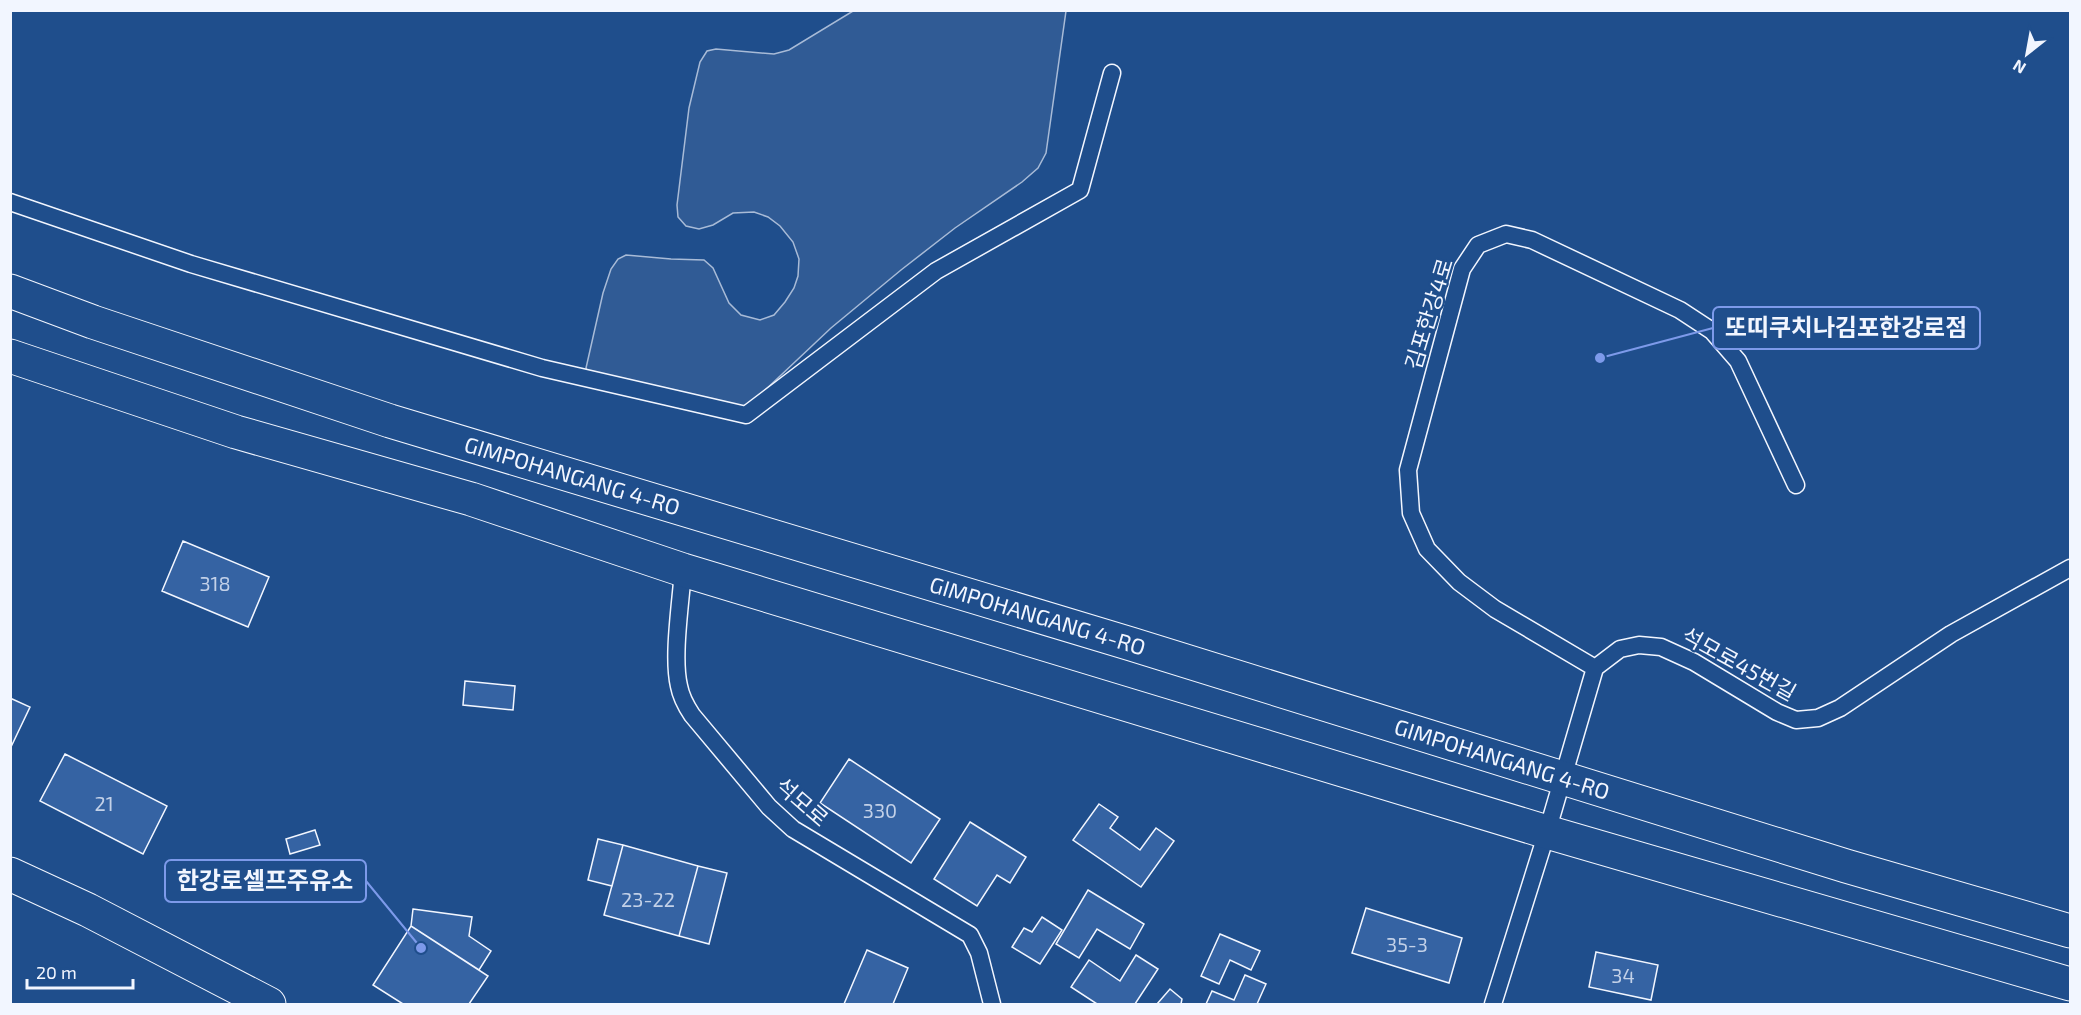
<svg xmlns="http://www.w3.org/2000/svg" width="2081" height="1015" viewBox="0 0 2081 1015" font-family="'Exo 2','Noto Sans KR',sans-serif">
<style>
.built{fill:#305b95;stroke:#a8bbd7;stroke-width:1.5}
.building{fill:#3563a3;stroke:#f2f6ff;stroke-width:1.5}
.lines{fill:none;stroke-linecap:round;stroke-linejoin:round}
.lane-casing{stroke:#f2f6ff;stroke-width:19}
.secondary-casing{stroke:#f2f6ff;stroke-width:35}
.lane{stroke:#1f4e8c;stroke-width:16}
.secondary{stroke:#1f4e8c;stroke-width:33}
.labels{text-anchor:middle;stroke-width:4.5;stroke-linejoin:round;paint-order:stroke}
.number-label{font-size:20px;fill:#c3d1e8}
.street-label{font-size:22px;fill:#f2f6ff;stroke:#1f4e8c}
.leader{fill:none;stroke:#7d9aea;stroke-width:2}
.callout-dot{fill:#7d9aea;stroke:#1f4e8c;stroke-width:2}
.callout{fill:#1f4e8c;stroke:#7d9aea;stroke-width:2}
.callout-label{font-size:24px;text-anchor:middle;font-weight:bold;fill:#f2f6ff}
</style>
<rect width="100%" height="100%" fill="#1f4e8c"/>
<!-- built -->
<path class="built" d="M853 11H1066L1046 153 1038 168 1022 182 955 228 901 270 831 328 744 410 589 379 586 368 603 293 611 269 618 259 626 255 671 259 704 260 713 268 729 303 741 315 760 320 774 315 785 302 794 288 798 276 799 259 793 242 780 226 768 217 754 212 733 213 713 225 699 229 686 226 678 217 677 205 689 108 700 62 707 51 716 49 774 54 789 50Z"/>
<!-- building -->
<path class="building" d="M183 541 269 577 248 627 162 591Z
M465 681 515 686 513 710 463 705Z
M10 698 30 707 10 749Z
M65 754 167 806 143 854 40 801Z
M849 759 940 819 911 863 820 803Z
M1099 804 1118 817 1110 828 1140 850 1156 828 1174 841 1141 887 1073 840Z
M970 822 1026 857 1010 883 997 875 977 906 934 879Z
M315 830 320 845 290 854 286 839Z
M598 839 623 845 612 886 588 880Z
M623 845 698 866 679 936 604 915Z
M698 866 727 873 709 944 679 936Z
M1088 890 1144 924 1130 949 1097 929 1079 958 1056 944Z
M1366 908 1462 938 1449 983 1352 953Z
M413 909 472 917 469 936 491 951 479 970 411 926Z
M1042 917 1062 930 1040 964 1012 947 1024 928 1032 932Z
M411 926 488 976 469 1004H403L373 985Z
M1220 934 1260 951 1251 970 1230 960 1219 984 1201 976Z
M867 950 908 968 893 1004H844Z
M1596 952 1658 965 1651 1000 1589 987Z
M1136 955 1158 969 1135 1004H1097L1071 987 1089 960 1120 981Z
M1245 975 1266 984 1257 1004H1206L1212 991 1234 1000Z
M1170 989 1182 999 1181 1004H1157Z"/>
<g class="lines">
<!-- lane casing -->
<g class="lane-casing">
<path id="lane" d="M10 202 191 264 542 368 746 415 936 271 1080 190 1112 73
M683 570C681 601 672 657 679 686 681 697 686 706 692 715L769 807 793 829 970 935 979 953 992 1004
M1595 668 1495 609 1459 582 1427 549 1411 513 1408 470 1462 269 1478 245 1506 234 1532 240 1680 310 1712 331 1738 361 1796 485
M1493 1004 1547 832 1595 668 1620 649 1639 645 1661 647 1694 662 1777 712 1796 720 1818 718 1840 708 1951 634 2070 568"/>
</g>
<!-- secondary casing -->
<g class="secondary-casing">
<g id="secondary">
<path id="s1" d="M10 291 93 322 390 421 1131 644 1846 866 2070 931"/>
<path d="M10 356 236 432 471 499 683 570 1547 832 2070 984"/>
<path d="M10 874 88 910 269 1004"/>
</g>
</g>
<!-- lane -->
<use href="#lane" class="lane"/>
<!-- secondary -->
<use href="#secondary" class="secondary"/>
</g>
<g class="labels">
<!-- number labels -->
<g class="number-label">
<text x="215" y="591">318</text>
<text x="104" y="811">21</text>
<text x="880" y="818">330</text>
<text x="648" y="907">23-22</text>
<text x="1407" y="952">35-3</text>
<text x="1623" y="983">34</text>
</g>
<!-- street labels -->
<g class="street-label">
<text transform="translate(1429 314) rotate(-73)" y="8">김포한강4로</text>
<text dy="8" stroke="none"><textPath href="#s1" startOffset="592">GIMPOHANGANG 4-RO</textPath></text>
<text dy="8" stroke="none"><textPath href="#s1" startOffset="1078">GIMPOHANGANG 4-RO</textPath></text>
<text transform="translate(1739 664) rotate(29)" y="8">석모로45번길</text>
<text dy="8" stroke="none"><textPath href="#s1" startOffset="1564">GIMPOHANGANG 4-RO</textPath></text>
<text transform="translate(802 802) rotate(41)" y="8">석모로</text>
</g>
</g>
<!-- callouts -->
<path class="leader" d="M1600 358L1713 328M421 948L366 881"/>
<g class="callout-dot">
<circle cx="1600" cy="358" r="6"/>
<circle cx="421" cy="948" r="6"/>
</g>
<g class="callout">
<rect x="1713" y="307" width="267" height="42" rx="6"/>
<rect x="165" y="860" width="201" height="42" rx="6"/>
</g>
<g class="callout-label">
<text x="1846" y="336">또띠쿠치나김포한강로점</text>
<text x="265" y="889">한강로셀프주유소</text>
</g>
<!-- border -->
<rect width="2081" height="1015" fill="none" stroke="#f2f6ff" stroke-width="24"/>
<!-- north arrow -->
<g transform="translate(2027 54) rotate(211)" stroke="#1f4e8c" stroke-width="4.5" paint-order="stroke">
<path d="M0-4.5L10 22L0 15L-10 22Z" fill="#f2f6ff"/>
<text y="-9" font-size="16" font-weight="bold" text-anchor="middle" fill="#f2f6ff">N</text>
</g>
<!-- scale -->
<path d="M27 979v9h106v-9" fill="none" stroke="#f2f6ff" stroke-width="3"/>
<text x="36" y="979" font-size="18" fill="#f2f6ff" stroke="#1f4e8c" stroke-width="4.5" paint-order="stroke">20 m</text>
</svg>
